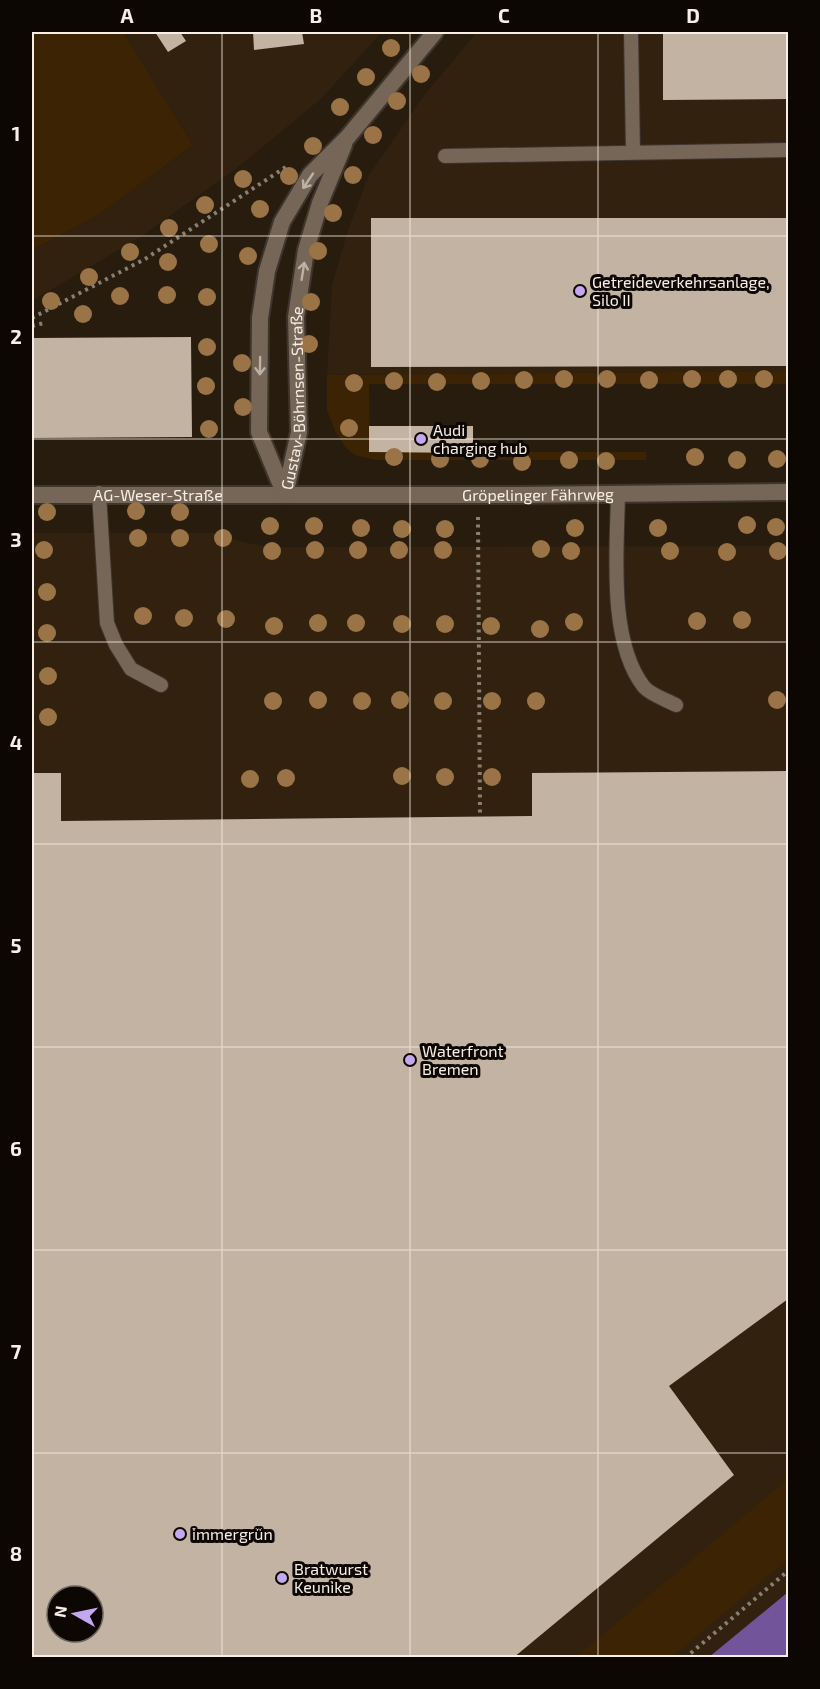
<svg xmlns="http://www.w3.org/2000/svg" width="820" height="1689" viewBox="0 0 820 1689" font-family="'Exo 2',sans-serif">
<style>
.built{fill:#31210e;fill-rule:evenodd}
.green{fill:#3c2303}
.water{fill:#71549a}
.building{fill:#c3b3a2;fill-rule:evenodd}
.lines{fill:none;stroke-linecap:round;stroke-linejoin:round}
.service-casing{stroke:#3e352e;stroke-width:16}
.minor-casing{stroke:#3e352e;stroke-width:20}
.path{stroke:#898074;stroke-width:4;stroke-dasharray:3 4.5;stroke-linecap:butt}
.service{stroke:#756657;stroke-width:14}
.minor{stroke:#756657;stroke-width:16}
.tree{fill:#9a7346}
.oneway{stroke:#bcb1a6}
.grid{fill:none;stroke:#f7efe6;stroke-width:1.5;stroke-opacity:0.55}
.poi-dot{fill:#c4a7f1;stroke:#0c0703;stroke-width:2}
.labels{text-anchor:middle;stroke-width:6;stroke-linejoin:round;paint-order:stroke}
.poi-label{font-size:16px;fill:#f7efe6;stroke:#0c0703;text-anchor:start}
.street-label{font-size:16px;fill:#f7efe6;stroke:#0c0703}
.neatline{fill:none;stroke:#f7efe6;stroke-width:2}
.grid-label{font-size:20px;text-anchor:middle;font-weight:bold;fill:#f7efe6}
</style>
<rect width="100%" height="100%" fill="#271c0e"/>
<!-- built -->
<path class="built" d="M123 32H382L321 99 237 168 139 238 32 301V250L100 214 193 145Z
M477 32H788V371L327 375 332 285 348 230 369 175 422 98Z
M32 533H214L243 542 269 547 788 546V1592L709 1657 32 1658ZM57 1596H93V1632H57Z"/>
<!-- green -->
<path class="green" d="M32 32H123L193 145 100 214 32 250Z
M788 371V384H369L370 452H646V460H375L355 455 346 448 335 431 327 410V375Z
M788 1479V1559L672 1657H576Z"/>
<!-- water -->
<path class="water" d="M788 1592V1657H709Z"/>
<!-- building -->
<path class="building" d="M155 32H180L186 41 168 52Z
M253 32H302L304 44 254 50Z
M663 32H788V99L663 100Z
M371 218H788V366L371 367Z
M191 337 192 437 32 438V338Z
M369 426H473V453L369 452Z
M788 771V1299L669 1386 734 1475 513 1658H32V773H61V821L532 816V773ZM57 1596H93V1632H57Z"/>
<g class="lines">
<!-- service casing -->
<g class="service-casing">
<path id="service" d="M631 32 633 153
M445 156 788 150
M99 493 107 623 116 645 131 669 161 685
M618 494C617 551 608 641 644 687 651 695 667 700 676 705"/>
</g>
<!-- minor casing -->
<g class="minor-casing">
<g id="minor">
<path id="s1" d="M32 495H515L788 492"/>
<path d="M285 495 259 432 260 318 267 271 282 222 310 175 347 138 435 32"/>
<path id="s2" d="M285 495 299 432 296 317 306 250 320 203 344 145"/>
</g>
</g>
<!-- path -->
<path class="path" d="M32 318 145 259 289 165
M32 326 44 323
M478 517 480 816
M685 1658 788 1571"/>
<!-- service -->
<use href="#service" class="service"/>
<!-- minor -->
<use href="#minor" class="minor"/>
</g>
<!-- trees -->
<g class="tree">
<circle cx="391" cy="48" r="9"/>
<circle cx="421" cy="74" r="9"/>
<circle cx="366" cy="77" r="9"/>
<circle cx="397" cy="101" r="9"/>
<circle cx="340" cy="107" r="9"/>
<circle cx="373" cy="135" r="9"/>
<circle cx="313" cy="146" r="9"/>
<circle cx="353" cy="175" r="9"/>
<circle cx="289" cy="176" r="9"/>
<circle cx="243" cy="179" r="9"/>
<circle cx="205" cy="205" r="9"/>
<circle cx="260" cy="209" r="9"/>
<circle cx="333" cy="213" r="9"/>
<circle cx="169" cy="228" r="9"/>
<circle cx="209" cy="244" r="9"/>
<circle cx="318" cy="251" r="9"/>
<circle cx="130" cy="252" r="9"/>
<circle cx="248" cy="256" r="9"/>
<circle cx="168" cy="262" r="9"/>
<circle cx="89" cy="277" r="9"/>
<circle cx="167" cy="295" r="9"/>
<circle cx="120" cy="296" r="9"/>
<circle cx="207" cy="297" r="9"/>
<circle cx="51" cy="301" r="9"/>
<circle cx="311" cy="302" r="9"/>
<circle cx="83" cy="314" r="9"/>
<circle cx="309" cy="344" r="9"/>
<circle cx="207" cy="347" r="9"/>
<circle cx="242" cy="363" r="9"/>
<circle cx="564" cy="379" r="9"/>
<circle cx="607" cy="379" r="9"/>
<circle cx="692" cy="379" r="9"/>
<circle cx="728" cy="379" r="9"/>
<circle cx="764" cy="379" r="9"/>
<circle cx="524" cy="380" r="9"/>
<circle cx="649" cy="380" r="9"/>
<circle cx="394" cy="381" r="9"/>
<circle cx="481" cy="381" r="9"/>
<circle cx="437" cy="382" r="9"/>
<circle cx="354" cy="383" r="9"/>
<circle cx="206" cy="386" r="9"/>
<circle cx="243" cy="407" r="9"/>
<circle cx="349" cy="428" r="9"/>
<circle cx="209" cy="429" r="9"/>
<circle cx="394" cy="457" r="9"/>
<circle cx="695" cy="457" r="9"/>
<circle cx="440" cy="459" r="9"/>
<circle cx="480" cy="459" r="9"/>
<circle cx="777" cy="459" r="9"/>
<circle cx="569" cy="460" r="9"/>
<circle cx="737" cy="460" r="9"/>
<circle cx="606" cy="461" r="9"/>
<circle cx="522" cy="462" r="9"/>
<circle cx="136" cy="511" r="9"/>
<circle cx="47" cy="512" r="9"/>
<circle cx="180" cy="512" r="9"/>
<circle cx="747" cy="525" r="9"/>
<circle cx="270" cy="526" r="9"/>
<circle cx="314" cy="526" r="9"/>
<circle cx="776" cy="527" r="9"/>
<circle cx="361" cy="528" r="9"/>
<circle cx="575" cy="528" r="9"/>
<circle cx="658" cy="528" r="9"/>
<circle cx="402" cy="529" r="9"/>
<circle cx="445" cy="529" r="9"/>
<circle cx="138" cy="538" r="9"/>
<circle cx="180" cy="538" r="9"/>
<circle cx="223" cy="538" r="9"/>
<circle cx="541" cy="549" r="9"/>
<circle cx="44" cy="550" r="9"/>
<circle cx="315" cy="550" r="9"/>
<circle cx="358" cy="550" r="9"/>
<circle cx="399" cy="550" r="9"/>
<circle cx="443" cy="550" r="9"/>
<circle cx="272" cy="551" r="9"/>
<circle cx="571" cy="551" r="9"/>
<circle cx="670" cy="551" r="9"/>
<circle cx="778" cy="551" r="9"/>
<circle cx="727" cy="552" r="9"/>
<circle cx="47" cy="592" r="9"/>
<circle cx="143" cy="616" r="9"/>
<circle cx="184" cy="618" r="9"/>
<circle cx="226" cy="619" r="9"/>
<circle cx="742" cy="620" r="9"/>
<circle cx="697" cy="621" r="9"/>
<circle cx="574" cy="622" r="9"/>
<circle cx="318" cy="623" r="9"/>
<circle cx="356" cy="623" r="9"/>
<circle cx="402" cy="624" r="9"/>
<circle cx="445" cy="624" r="9"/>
<circle cx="274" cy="626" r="9"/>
<circle cx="491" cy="626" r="9"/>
<circle cx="540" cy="629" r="9"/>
<circle cx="47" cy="633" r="9"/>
<circle cx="48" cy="676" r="9"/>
<circle cx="318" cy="700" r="9"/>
<circle cx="400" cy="700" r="9"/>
<circle cx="777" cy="700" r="9"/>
<circle cx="273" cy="701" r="9"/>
<circle cx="362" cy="701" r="9"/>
<circle cx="443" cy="701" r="9"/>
<circle cx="492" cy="701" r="9"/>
<circle cx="536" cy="701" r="9"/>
<circle cx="48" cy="717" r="9"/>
<circle cx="402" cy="776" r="9"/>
<circle cx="445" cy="777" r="9"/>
<circle cx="492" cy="777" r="9"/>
<circle cx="286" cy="778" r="9"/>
<circle cx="250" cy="779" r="9"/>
</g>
<!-- one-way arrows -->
<defs><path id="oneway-shaft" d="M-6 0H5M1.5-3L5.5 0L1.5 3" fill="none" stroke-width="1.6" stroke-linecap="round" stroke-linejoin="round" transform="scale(1.5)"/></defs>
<g class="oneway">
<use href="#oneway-shaft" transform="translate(308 181) rotate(124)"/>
<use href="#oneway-shaft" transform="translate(303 271) rotate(-81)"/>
<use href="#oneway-shaft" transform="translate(260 366) rotate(91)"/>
</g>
<!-- grid -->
<path class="grid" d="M222 32V1658M410 32V1658M598 32V1658M32 236H788M32 439H788M32 642H788M32 844H788M32 1047H788M32 1250H788M32 1453H788"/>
<!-- markers -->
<g class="poi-dot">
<circle cx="580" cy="291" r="6"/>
<circle cx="421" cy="439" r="6"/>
<circle cx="410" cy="1060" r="6"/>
<circle cx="180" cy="1534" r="6"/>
<circle cx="282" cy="1578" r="6"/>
</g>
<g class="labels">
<!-- poi labels -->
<g class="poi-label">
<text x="592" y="288">Getreideverkehrsanlage,<tspan x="592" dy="18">Silo II</tspan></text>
<text x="433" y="436">Audi<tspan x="433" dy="18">charging hub</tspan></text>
<text x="422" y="1057">Waterfront<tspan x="422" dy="18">Bremen</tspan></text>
<text x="192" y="1540">immergrün</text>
<text x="294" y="1575">Bratwurst<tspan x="294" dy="18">Keunike</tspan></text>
</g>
<!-- street labels -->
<g class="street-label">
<text dy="6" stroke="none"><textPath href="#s2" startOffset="98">Gustav-Böhrnsen-Straße</textPath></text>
<text dy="6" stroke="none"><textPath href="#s1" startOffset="126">AG-Weser-Straße</textPath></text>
<text dy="6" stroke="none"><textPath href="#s1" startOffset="506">Gröpelinger Fährweg</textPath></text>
</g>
</g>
<!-- border -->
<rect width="820" height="1689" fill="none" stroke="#0c0703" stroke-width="66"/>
<!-- north arrow -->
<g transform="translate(75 1614) rotate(279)"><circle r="28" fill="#0c0703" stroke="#6a645e" stroke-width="1.5"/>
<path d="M0-4.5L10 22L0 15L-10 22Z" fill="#c4a7f1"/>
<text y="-9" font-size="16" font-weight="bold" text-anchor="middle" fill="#f7efe6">N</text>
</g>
<rect x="33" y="33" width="754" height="1623" class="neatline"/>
<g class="grid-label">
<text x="127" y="23">A</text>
<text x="316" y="23">B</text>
<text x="504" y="23">C</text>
<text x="693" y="23">D</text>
<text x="16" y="141">1</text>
<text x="16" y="344">2</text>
<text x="16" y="547">3</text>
<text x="16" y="750">4</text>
<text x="16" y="953">5</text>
<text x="16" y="1156">6</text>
<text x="16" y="1359">7</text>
<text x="16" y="1561">8</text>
</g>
</svg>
